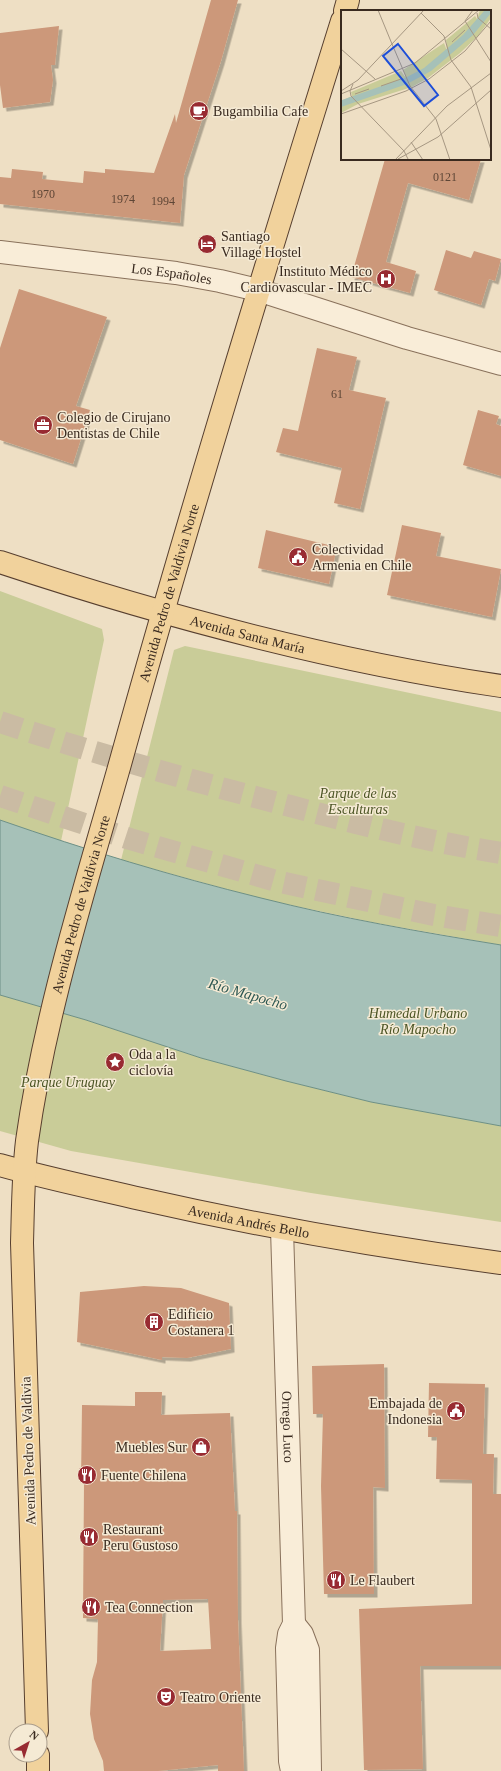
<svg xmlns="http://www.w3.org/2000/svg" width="501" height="1771" viewBox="0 0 501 1771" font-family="Georgia,serif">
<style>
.green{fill:#c9cc98}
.water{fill:#a6c1b8;stroke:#6d9085}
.building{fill:#cc987a;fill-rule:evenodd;filter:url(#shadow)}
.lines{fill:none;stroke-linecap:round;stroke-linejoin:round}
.highway-tunnel{stroke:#cabba3;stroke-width:22;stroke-dasharray:22 11;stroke-linecap:butt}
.minor-casing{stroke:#89715b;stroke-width:24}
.major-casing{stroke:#573f2f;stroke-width:24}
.minor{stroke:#f9edd8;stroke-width:22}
.major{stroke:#f1d29c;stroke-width:22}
.labels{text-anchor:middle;stroke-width:3;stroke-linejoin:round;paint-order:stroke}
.number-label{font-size:12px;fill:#5e4636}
.poi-label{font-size:14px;fill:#392a1f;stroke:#f5ead4;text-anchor:start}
.street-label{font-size:14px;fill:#392a1f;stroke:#f5ead4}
.park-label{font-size:14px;font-style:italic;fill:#4c5525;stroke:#f5ead4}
.water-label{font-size:15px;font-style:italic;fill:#2e5853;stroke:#f5ead4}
.inset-road{fill:none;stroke:#a69782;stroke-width:1}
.view{fill:#1d4ed8;fill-opacity:0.15;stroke:#1d4ed8;stroke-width:2}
.inset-edge{fill:none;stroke:#392a1f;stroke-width:2}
</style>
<defs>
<filter id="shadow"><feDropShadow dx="3.5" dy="3.5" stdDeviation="0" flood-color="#0004"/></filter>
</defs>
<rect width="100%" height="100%" fill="#eedfc4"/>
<!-- green -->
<path class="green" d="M0 591 102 629 104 640 61 841 0 820Z
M185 646 501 712V945L376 923 262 899 121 860 174 650Z
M0 995 86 1020 201 1058 286 1081 371 1102 501 1126V1222L311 1193 71 1151 0 1131Z"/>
<!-- water -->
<path class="water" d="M0 820C86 850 172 876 261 898 340 918 421 932 501 945V1126L371 1102 286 1081 201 1058 86 1020 0 995Z"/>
<!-- building -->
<path class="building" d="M211 0H238L221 61 184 175 180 223 0 204V177L11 178 12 169 43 172 42 179 83 183 84 171 105 173V169L154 173 175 114 176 123Z
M59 26 55 65H51L53 80 50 102 3 108 0 85V33Z
M385 159H481L469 200 408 183 386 262 416 271 410 293 351 277Z
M446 250 471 258 474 251 501 259 495 281 489 279 481 305 434 290Z
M19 289 107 317 76 406 90 410 73 464 0 440V348Z
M317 348 357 357 349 390 386 398 360 509 334 503 342 468 276 452 283 428 298 431Z
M478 410 499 416 496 424 501 426V476L463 465Z
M402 525 441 533 436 556 501 569 492 617 387 595Z
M266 530 337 547 329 584 258 568Z
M144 1286 181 1288 229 1303 231 1349 187 1358 162 1357V1360L77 1342 80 1292Z
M384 1364 385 1488 373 1487 374 1594H324L321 1486 323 1414H313L312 1366Z
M429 1383 485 1384 483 1454H494L493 1494H501V1666H420L423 1769 364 1770 359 1609 472 1604V1480L436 1479 437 1437H428Z
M135 1392H162L161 1415 230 1413 235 1511H237L238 1620 244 1771H218V1765L158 1771H104L103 1761 94 1739 90 1714 92 1680 97 1662 98 1619 83 1618 84 1482H81L82 1405 135 1406ZM208 1599 211 1649 160 1651 163 1600Z"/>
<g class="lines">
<!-- highway-tunnel -->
<path class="highway-tunnel" d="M0 722C97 754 195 782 294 807 362 825 431 842 501 853
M0 796 130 839 280 882 434 915 501 926"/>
<!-- minor casing -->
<g class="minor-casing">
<g id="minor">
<path id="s1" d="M0 252 176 273 220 281 258 290 407 338 501 364"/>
<path id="s2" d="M282 1229 294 1624 289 1634 287 1648 290 1761 292 1771"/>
<path d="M294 1624 302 1634 308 1650 310 1771"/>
</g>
</g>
<!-- major casing -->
<g class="major-casing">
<g id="major">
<path d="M345 11 348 0"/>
<path id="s3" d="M0 562C163 616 331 661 501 686"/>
<path id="s4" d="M0 1165C46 1178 94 1188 141 1199 260 1226 380 1247 501 1263"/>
<path id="s5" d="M37 1731 22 1243C23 1209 23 1175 27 1141 45 1013 85 888 120 764 189 515 265 268 342 21"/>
<path d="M38 1755V1771"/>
</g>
</g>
<!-- minor -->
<use href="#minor" class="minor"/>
<!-- major -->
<use href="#major" class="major"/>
</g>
<!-- icons -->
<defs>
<g id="cafe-disc" transform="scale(1)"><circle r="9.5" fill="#982b32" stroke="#f5ead4"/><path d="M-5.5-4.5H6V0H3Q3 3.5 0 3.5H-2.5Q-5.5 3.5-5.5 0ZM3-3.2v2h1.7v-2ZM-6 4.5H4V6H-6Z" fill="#fff"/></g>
<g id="hotel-disc" transform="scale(1)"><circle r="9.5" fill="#982b32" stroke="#f5ead4"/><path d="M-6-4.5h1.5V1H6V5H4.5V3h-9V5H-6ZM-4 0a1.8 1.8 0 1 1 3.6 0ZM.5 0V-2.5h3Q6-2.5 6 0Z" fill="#fff"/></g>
<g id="hospital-disc" transform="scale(1)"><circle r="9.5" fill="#982b32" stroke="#f5ead4"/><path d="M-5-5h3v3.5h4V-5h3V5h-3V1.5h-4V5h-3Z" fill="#fff"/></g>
<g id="office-disc" transform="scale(1)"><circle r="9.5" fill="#982b32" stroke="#f5ead4"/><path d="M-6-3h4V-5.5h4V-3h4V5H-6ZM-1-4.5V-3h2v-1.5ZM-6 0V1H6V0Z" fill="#fff"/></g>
<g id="civic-disc" transform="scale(1)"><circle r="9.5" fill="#982b32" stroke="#f5ead4"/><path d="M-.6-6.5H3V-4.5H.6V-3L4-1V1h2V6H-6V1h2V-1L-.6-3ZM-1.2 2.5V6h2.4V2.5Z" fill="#fff"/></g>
<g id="sight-disc" transform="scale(1)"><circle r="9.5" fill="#982b32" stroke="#f5ead4"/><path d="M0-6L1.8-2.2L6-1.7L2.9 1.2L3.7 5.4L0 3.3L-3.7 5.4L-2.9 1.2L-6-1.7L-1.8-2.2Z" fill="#fff"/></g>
<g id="building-disc" transform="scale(1)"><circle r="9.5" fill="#982b32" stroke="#f5ead4"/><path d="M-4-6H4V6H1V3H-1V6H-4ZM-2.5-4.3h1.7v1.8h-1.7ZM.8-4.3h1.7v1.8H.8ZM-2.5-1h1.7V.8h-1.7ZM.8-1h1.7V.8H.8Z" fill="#fff"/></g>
<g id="shop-disc" transform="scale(1)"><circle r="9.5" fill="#982b32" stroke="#f5ead4"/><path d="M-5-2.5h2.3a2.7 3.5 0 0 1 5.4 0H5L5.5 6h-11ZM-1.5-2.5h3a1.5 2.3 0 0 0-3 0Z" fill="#fff"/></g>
<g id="restaurant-disc" transform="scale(1)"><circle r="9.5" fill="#982b32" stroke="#f5ead4"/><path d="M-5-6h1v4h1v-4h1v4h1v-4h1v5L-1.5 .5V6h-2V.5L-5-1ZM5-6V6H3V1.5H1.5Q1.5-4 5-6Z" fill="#fff"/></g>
<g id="theatre-disc" transform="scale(1)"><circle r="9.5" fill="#982b32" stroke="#f5ead4"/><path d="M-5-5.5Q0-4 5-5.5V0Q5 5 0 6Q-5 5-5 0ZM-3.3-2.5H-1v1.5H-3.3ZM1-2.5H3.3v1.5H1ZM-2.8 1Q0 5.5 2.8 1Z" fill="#fff"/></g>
</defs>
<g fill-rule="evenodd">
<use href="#cafe-disc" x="199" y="111"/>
<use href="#hotel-disc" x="207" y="244"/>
<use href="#hospital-disc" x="386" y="279"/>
<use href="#office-disc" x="43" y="425"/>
<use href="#civic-disc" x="298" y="557"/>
<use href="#sight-disc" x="115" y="1062"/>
<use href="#building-disc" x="154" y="1322"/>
<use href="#civic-disc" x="456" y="1411"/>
<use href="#shop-disc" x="201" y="1447"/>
<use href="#restaurant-disc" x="87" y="1475"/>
<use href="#restaurant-disc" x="89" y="1537"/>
<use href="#restaurant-disc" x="336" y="1580"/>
<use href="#restaurant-disc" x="91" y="1607"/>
<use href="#theatre-disc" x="166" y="1697"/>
</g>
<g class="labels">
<!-- number labels -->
<g class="number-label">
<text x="445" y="181">0121</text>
<text x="43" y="198">1970</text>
<text x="123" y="203">1974</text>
<text x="163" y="205">1994</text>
<text x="337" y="398">61</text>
</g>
<!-- poi labels -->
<g class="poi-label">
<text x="213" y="116">Bugambilia Cafe</text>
<text x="221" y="241">Santiago<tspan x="221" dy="16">Village Hostel</tspan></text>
<text x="372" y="276" text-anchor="end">Instituto Médico<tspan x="372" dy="16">Cardiovascular - IMEC</tspan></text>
<text x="57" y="422">Colegio de Cirujano<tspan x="57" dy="16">Dentistas de Chile</tspan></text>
<text x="312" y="554">Colectividad<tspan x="312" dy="16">Armenia en Chile</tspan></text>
<text x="129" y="1059">Oda a la<tspan x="129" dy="16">ciclovía</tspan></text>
<text x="168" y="1319">Edificio<tspan x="168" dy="16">Costanera 1</tspan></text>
<text x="442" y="1408" text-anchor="end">Embajada de<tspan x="442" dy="16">Indonesia</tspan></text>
<text x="187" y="1452" text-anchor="end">Muebles Sur</text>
<text x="101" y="1480">Fuente Chilena</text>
<text x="103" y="1534">Restaurant<tspan x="103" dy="16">Peru Gustoso</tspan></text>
<text x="350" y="1585">Le Flaubert</text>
<text x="105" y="1612">Tea Connection</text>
<text x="180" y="1702">Teatro Oriente</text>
</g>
<!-- street labels -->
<g class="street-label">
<text dy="5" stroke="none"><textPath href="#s1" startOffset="173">Los Españoles</textPath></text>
<text dy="5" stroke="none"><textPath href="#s5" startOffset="1157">Avenida Pedro de Valdivia Norte</textPath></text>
<text dy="5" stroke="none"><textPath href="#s3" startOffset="258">Avenida Santa María</textPath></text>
<text dy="5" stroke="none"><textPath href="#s5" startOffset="833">Avenida Pedro de Valdivia Norte</textPath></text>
<text dy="5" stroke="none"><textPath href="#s4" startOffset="255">Avenida Andrés Bello</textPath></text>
<text dy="5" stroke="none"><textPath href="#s2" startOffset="198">Orrego Luco</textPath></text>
<text transform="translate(28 1451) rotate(-92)" y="5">Avenida Pedro de Valdivia</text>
</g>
<!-- park labels -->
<g class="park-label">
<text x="358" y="798">Parque de las<tspan x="358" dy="16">Esculturas</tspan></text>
<text x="418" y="1018">Humedal Urbano<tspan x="418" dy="16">Río Mapocho</tspan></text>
<text x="68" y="1087">Parque Uruguay</text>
</g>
<!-- water labels -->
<g class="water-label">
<text transform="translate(248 994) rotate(16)" y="5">Río Mapocho</text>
</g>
</g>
<!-- overview -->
<g transform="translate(341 10)">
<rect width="150" height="150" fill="#eedfc4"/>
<path d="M139 0H150V8L137 26 119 43 87 68 71 77 17 94 0 103V91L11 86 10 82 60 61 65 68 62 60 103 33 106 41 105 30 134 6 136 9Z" fill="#c9cc98"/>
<path d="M144 0H150V3L132 25 90 61 66 74 0 97 1 90 66 67 83 58 122 25Z" fill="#a6c1b8"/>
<path class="inset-road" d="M37 0 51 34M132 0 124 11 150 52M80 3 103 26 110 50 130 77 150 140M136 3 137 8 150 19M111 32 124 20M51 34 69 76 95 109 109 150M0 39 34 69M12 74 9 81 10 86 63 141 67 149M40 76 60 69M0 81 17 70 83 0M0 84 74 53 138 0M14 84 28 79M0 104 65 81 88 69 124 41 150 11M70 132 82 150M57 149 97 127 150 80M54 150 106 96 150 63"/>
<path class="view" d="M57 34 97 85 83 96 42 46Z"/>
<rect width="150" height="150" class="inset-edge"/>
</g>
<!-- north arrow -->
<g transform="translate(28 1743) rotate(39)"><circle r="19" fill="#f5ead4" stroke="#aa9d8c"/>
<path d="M0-3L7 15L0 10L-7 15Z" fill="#982b32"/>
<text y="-6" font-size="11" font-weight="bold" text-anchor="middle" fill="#392a1f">N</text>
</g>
</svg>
